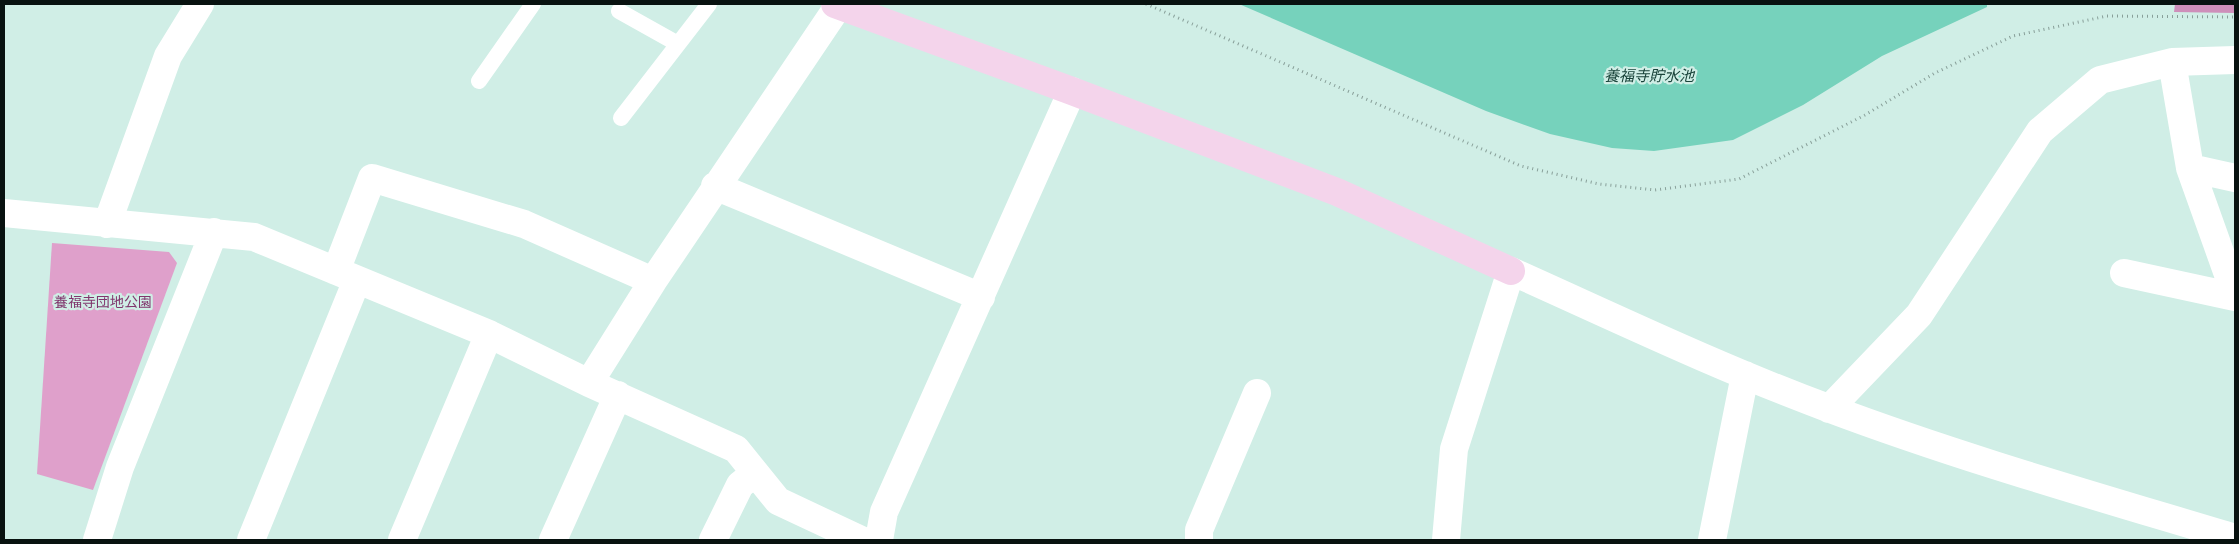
<svg xmlns="http://www.w3.org/2000/svg" width="2239" height="544" viewBox="0 0 2239 544" font-family="'PT Sans','Noto Sans JP',sans-serif">
<style>
.green{fill:#dfa0cb}
.forest{fill:#ce8fba}
.water{fill:#76d2bc}
.lines{fill:none;stroke-linecap:round;stroke-linejoin:round}
.path{stroke:#889f99;stroke-width:3;stroke-dasharray:1 4;stroke-linecap:butt}
.lane{stroke:#fff;stroke-width:16}
.street{stroke:#fff;stroke-width:28}
.secondary{stroke:#f4d4eb;stroke-width:28}
.labels{text-anchor:middle;stroke-width:4.5;stroke-linejoin:round;paint-order:stroke}
.park-label{font-size:14px;fill:#80366d;stroke:#d0eee6}
.water-label{font-size:15px;font-style:italic;fill:#19433a;stroke:#d0eee6}
</style>
<rect width="100%" height="100%" fill="#d0eee6"/>
<!-- green -->
<path class="green" d="M52 243 169 252 177 263 93 490 37 474Z"/>
<!-- forest -->
<path class="forest" d="M2175 4H2235V13L2174 12Z"/>
<!-- water -->
<path class="water" d="M1239 4H1987V7L1882 56 1803 105 1733 140 1654 151 1612 148 1550 134 1486 111Z"/>
<g class="lines">
<!-- path -->
<path class="path" d="M1146 4 1521 166 1599 184 1655 190 1739 179 1865 115 1935 73 2013 36 2107 16 2235 17"/>
<!-- lane -->
<path class="lane" d="M619 11 678 44
M479 81 533 4
M621 118 709 4"/>
<!-- street -->
<path class="street" d="M2172 62 2190 168 2235 294
M2190 168 2235 178
M715 186 981 297
M4 213 254 237 489 334 589 383 736 449 778 501 861 540
M107 224 168 56 200 4
M336 271 372 178 524 224 653 281 839 5
M2124 273 2235 297
M589 383 653 281
M1829 409 1919 315 2040 131 2100 80 2172 62 2235 60
M97 540 120 467 214 232
M251 540 357 280
M402 540 489 334
M553 540 618 395
M713 540 740 485 755 473
M879 540 884 512 1072 91
M1199 540V530L1257 393
M1446 540 1454 449 1511 271C1616 318 1720 368 1828 408 1961 458 2099 497 2235 538
M1712 540 1745 375"/>
<!-- secondary -->
<path class="secondary" d="M835 4 1072 91 1337 192 1511 271"/>
</g>
<g class="labels">
<!-- park labels -->
<g class="park-label">
<text x="103" y="307">養福寺団地公園</text>
</g>
<!-- water labels -->
<g class="water-label">
<text x="1649" y="81">養福寺貯水池</text>
</g>
</g>
<!-- border -->
<rect width="2239" height="544" fill="none" stroke="#081210" stroke-width="10"/>
</svg>
